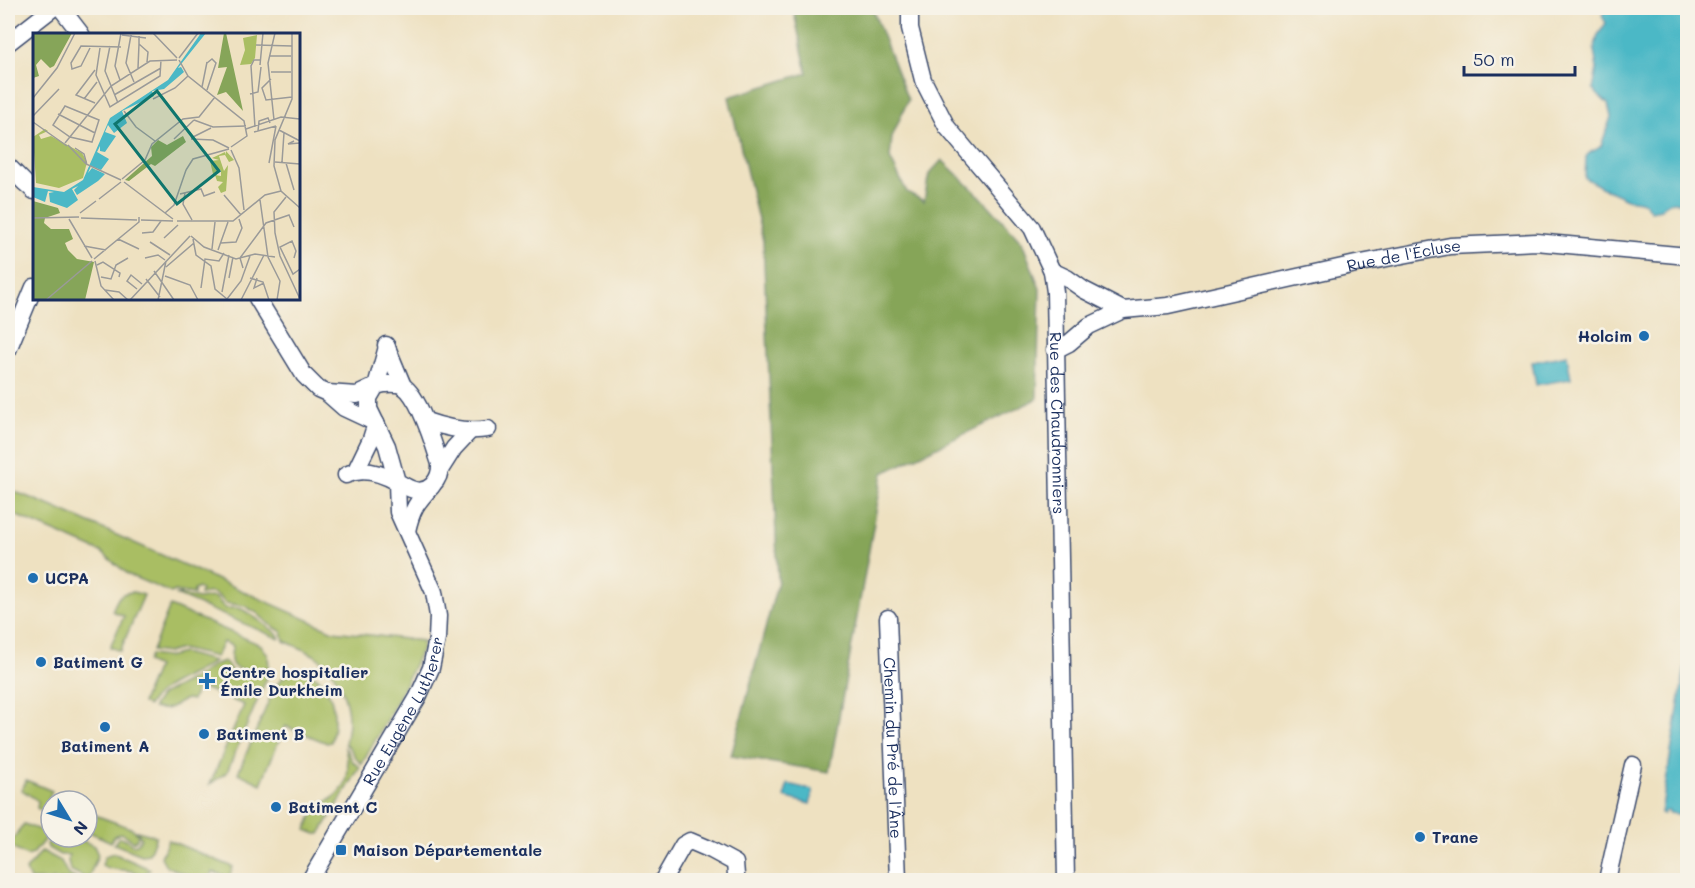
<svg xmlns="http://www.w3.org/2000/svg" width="1695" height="888" viewBox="0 0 1695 888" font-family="Mali,sans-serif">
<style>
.green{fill:#a9be63;stroke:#627660;stroke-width:1.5}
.forest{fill:#86a559;stroke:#506a5c;stroke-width:1.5}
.water{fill:#4bb8c6;stroke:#337492;stroke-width:1.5}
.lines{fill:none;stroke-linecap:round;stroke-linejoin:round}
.minor-casing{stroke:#3b4a6d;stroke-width:19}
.minor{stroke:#fff;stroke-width:16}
.poi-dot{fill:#1f6fb2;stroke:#f7f3e8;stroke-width:2}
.labels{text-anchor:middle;stroke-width:5;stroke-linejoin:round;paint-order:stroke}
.street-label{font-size:16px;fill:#1b2f5e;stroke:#f7f3e8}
.poi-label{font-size:16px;font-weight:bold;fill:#1b2f5e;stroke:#f7f3e8;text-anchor:start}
.inset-road{fill:none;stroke:#9a9a99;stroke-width:1.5}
.view{fill:#0f766e;fill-opacity:0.15;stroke:#0f766e;stroke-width:3}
.inset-edge{fill:none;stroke:#1b2f5e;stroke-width:3}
</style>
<rect width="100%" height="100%" fill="#f7f3e8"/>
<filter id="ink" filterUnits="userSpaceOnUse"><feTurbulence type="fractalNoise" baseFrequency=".0167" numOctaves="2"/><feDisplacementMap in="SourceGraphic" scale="12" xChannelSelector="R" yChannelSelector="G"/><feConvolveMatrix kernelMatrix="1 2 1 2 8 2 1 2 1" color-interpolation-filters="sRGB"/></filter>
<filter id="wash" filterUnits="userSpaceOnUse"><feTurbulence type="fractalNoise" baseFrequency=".008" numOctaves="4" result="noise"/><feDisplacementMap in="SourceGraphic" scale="24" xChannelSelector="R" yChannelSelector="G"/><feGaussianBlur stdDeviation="1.35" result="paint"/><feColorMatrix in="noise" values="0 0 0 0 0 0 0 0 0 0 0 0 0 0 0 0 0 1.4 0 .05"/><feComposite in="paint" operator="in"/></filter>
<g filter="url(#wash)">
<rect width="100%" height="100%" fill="#eee1c1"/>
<!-- green -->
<path class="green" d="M8 489 51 506 333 631 423 641 422 648 398 699 362 764C352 758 354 749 345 744 346 736 348 728 348 720 348 698 337 671 318 658 308 650 295 646 284 641L282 632 269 624 257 613 245 606 225 603C218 594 212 590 200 595L201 590 198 588 194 590V594L175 591 171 593 129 575 101 552 8 512Z
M133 592 144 595 120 651 110 647 124 616 112 611C118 598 118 593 133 592Z
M177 594 198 599 212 597 216 598 225 608C231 609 236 607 241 609 245 610 276 632 278 635 279 636 279 638 280 639L176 595Z
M170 606 261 645 268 655 269 668C248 669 223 677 233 646L223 642 216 657 181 649 167 653 152 651Z
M183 653 214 661C192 678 164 681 148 706L142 703 157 667 147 662 150 655 166 657Z
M224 661 231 670 235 673H269L227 772 210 784 244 705 198 686 192 700 186 699C173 705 170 712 153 708L154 705 161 695 196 677 213 665Z
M296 670C332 672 339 713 331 742L327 743 285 726 261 784 238 773 273 691C279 681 284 674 296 670Z
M345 748C352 754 348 761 360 767L320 834H316L306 830 316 806C347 796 352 777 345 748Z
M26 780 52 791 46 806 51 808V816L37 808 38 801 22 790Z
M87 812 133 829 138 835 137 839 133 842 127 836 121 833 114 836 111 842 87 831Z
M24 824 42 831 51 827V831L33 854 27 856 8 846Z
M137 831 156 836 149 854 142 855 114 844 119 837 126 839 132 845 137 844 141 838Z
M54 837H75L94 846 98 855 88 879 70 870 68 861 69 855H60L48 848 47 844Z
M168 840 233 867 229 877 213 872 209 880H199L166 866 161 857Z
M42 851 61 861 68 875 80 880H30L26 870Z
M113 853 150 869 142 876C129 866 112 873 102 865L105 856Z"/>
<!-- forest -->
<path class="forest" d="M793 8H872L908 100 892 137 890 158 907 192 924 201 929 174 942 160 982 198 1022 242 1040 289 1037 399 883 473 829 772 731 756 778 581 763 241 729 97 807 73Z"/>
<!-- water -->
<path class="water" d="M1605 8H1687V203C1677 203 1667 199 1661 209L1651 211 1645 203 1640 201 1627 199 1603 188 1585 178 1586 157C1589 151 1596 151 1601 146L1611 117 1608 104 1597 94 1593 89 1597 69 1594 50 1598 35 1606 23 1602 16Z
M1567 355 1571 379 1536 385 1532 362Z
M1687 654V815L1669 813V811H1665L1664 814 1661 813Z
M788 784 813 790 810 804 784 797Z"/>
</g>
<g filter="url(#ink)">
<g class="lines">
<!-- minor casing -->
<g class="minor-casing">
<g id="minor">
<path d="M61 8 81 34"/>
<path id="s1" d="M910 8V28L923 80 947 127 1032 228 1052 271 1055 292 1066 880"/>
<path d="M8 43 53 8"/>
<path d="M8 166 25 183 34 191"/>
<path d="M1052 271 1067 278 1084 290 1123 310"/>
<path d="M257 298 304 375 318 389 327 393 344 408 376 423 371 439 356 470"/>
<path d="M386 345 403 386"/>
<path d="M8 350 34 287"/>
<path id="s2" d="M1055 350 1069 343 1089 326 1123 310 1168 306 1356 264 1450 246 1536 242 1688 256"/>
<path d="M384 384C389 384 398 383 403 386 420 397 434 445 440 464 441 480 428 496 411 489 406 487 402 484 397 482L387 446 369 409V398L376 386Z"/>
<path d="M327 393 357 395 376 386 387 347"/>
<path d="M426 421C446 428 467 433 488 429"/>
<path d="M440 470 454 448 470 431"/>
<path d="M407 531C412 509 416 503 432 486"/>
<path id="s3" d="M888 618 898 880"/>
<path id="s4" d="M310 880 418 697 431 668 437 639 438 616 434 592 398 512 397 482C381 473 363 467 346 475"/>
<path d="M663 880 683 845 690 841 711 850 735 863 736 875 735 880"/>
<path d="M1607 880 1633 765"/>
</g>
</g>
<!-- minor -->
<use href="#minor" class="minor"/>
</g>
</g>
<!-- markers -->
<g class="poi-dot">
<circle cx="1644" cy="336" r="6"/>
<circle cx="33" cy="578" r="6"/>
<circle cx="41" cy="662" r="6"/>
<path d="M204 672h6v6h6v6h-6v6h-6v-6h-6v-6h6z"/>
<circle cx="105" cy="727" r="6"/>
<circle cx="204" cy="734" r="6"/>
<circle cx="276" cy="807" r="6"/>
<circle cx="1420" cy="837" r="6"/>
<rect x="335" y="844" width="12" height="12" rx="3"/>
</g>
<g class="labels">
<!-- street labels -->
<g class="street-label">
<text dy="6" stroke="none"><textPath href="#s2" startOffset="366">Rue de l'Écluse</textPath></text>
<text dy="6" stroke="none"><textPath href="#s1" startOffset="458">Rue des Chaudronniers</textPath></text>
<text dy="6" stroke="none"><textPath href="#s4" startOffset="194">Rue Eugène Lutherer</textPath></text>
<text dy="6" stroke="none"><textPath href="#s3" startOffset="130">Chemin du Pré de l'Âne</textPath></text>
</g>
<!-- poi labels -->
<g class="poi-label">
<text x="1632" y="342" text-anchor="end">Holcim</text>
<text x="45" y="584">UCPA</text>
<text x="53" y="668">Batiment G</text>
<text x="220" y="678">Centre hospitalier<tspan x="220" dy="18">Émile Durkheim</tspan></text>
<text x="216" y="740">Batiment B</text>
<text x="105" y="752" text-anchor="middle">Batiment A</text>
<text x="288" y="813">Batiment C</text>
<text x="1432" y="843">Trane</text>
<text x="353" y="856">Maison Départementale</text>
</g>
</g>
<!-- overview -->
<g transform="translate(33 33)">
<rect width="267" height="267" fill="#eee1c1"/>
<path d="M224 2 222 25 218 31 207 32 212 17 210 5ZM12 96 15 98 6 102 8 106 18 103 49 120 54 129 50 145 26 155 3 150 0 104ZM193 118 201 127 196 129 192 122 186 123 191 138 195 132 193 158 188 160 185 154 190 149 184 148 182 142 188 143V137L180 141 177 128 186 127 179 125 192 119 193 122Z" fill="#a9be63"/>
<path d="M0 0H39L21 33 17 35 8 26 3 32 6 43 0 45ZM191 0H193L210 78 193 59 184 62 194 34 185 35ZM150 103 153 109 122 133 118 131 96 148 92 147 119 123 118 114 125 107 134 112ZM0 168 25 175 27 180 12 185 11 190 18 196H36L40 206 32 210 35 217 44 226 61 229 52 267H0Z" fill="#86a559"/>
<path d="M168 0H173L145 35 148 34 151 39 131 56 119 58 121 63 89 78 94 90 81 100 75 92 72 99 83 103 72 119 67 118V113L64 119 76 126 68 137 58 133 55 140 59 135 72 141 65 148 44 162 41 157 45 153 39 156 45 167 34 175 17 169 16 160 21 159 15 158 12 169 0 164V154L31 159 50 147 77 85 135 47Z" fill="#4bb8c6"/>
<path class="inset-road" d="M120 0 144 25M259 0V66L242 107 241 133 248 158 267 175M89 2 113 5M98 2 93 30 101 49M106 3V11L115 19 114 29M223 12 259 13M77 13 72 38 85 70M57 15 48 33 39 36 38 30 48 13 88 14M67 15 63 42 77 74 127 43 128 27M236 23H258M146 25 165 0M146 27 155 43 211 88 214 103 198 114M174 30 179 26 183 30 174 57M227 32 230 0M105 35 106 11M238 39H258M238 46 229 55 233 67 259 64M87 47 82 33 88 0M169 54 174 29M217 61 225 59 228 34M81 62 128 35M0 65 24 35 42 0M51 66 64 49M120 66 142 55 155 43M62 70 43 62 62 37M32 73 66 87 59 109 37 104 20 92ZM91 78 103 94 122 108M25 81 62 100M0 83 26 56M161 87 180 94 213 93M241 87 235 30 242 0M0 89 34 113M222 94 218 33 221 27H227M213 96 248 84 267 86M246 97 267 108M225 98 226 88 235 85 237 90M221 99 243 93M158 105 178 95M141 106 161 87M158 106 180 107 196 115M261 108 255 111 267 110M32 110 78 53 117 28 144 27M35 112 53 131 88 147M42 115 51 121 54 132M198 117 206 135 211 177M242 129 267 131M249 129 251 100M236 130 243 93M253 130 261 157M153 137 160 126 196 116M89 146 112 127 119 111 150 86 166 84 182 64M91 149 140 186M152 160 150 171 159 187M147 161 168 156 171 163 182 159M191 162 208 182M253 164 241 179 242 200 247 223 267 266M66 166 88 149M227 167 235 224 247 248 244 267M47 180 63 168M132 180 141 172 153 137M0 185 46 184M48 185 104 187M36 186 59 225M108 187 140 188M144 188H200L232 162 248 158M109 200 120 199 128 188M158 203 171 214 203 226 222 221 242 224M131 205 145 192M85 206 106 216M160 206 163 222 178 233 182 256 194 266M117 209 137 222M188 210 203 209 209 195 206 186M51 213 73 217M179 216 182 189M185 217 195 189M112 225 125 222 132 227M261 225 263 218 259 208 247 214 260 241 267 236M61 226 106 189V184V188M62 228 68 253 81 267M64 232 70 229 87 240 86 244M133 234 161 210M210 235 207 225 233 190 256 182 261 194M121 238 141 267M132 243 157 252 165 267M68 244 78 246 83 232 95 225M196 245 200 224M217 245 230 249 236 267M224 245 221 255 231 250M113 246 127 264M168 255 172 226 186 228 191 220M104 256 94 248 98 242 109 251M72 257 86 259 95 267M189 259 196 222M194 266 208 248 217 223M13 267 59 228M97 267 157 203M125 267 133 228M208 267 231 222"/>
<path class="view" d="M124 58 186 138 144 171 82 91Z"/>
<rect width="267" height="267" class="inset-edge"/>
</g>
<!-- margin -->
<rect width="1695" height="888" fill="none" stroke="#f7f3e8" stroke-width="30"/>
<!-- north arrow -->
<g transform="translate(69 819) rotate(128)"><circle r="28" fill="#f7f3e8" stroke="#9fa5b1" stroke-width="1.5"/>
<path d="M0-4.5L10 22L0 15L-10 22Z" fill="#1f6fb2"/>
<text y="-9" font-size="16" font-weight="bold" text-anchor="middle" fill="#1b2f5e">N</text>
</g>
<!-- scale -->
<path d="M1464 66v9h111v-9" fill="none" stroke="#1b2f5e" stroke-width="3"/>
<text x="1473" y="66" font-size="18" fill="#1b2f5e" stroke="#f7f3e8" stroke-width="4.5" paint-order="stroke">50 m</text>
</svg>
